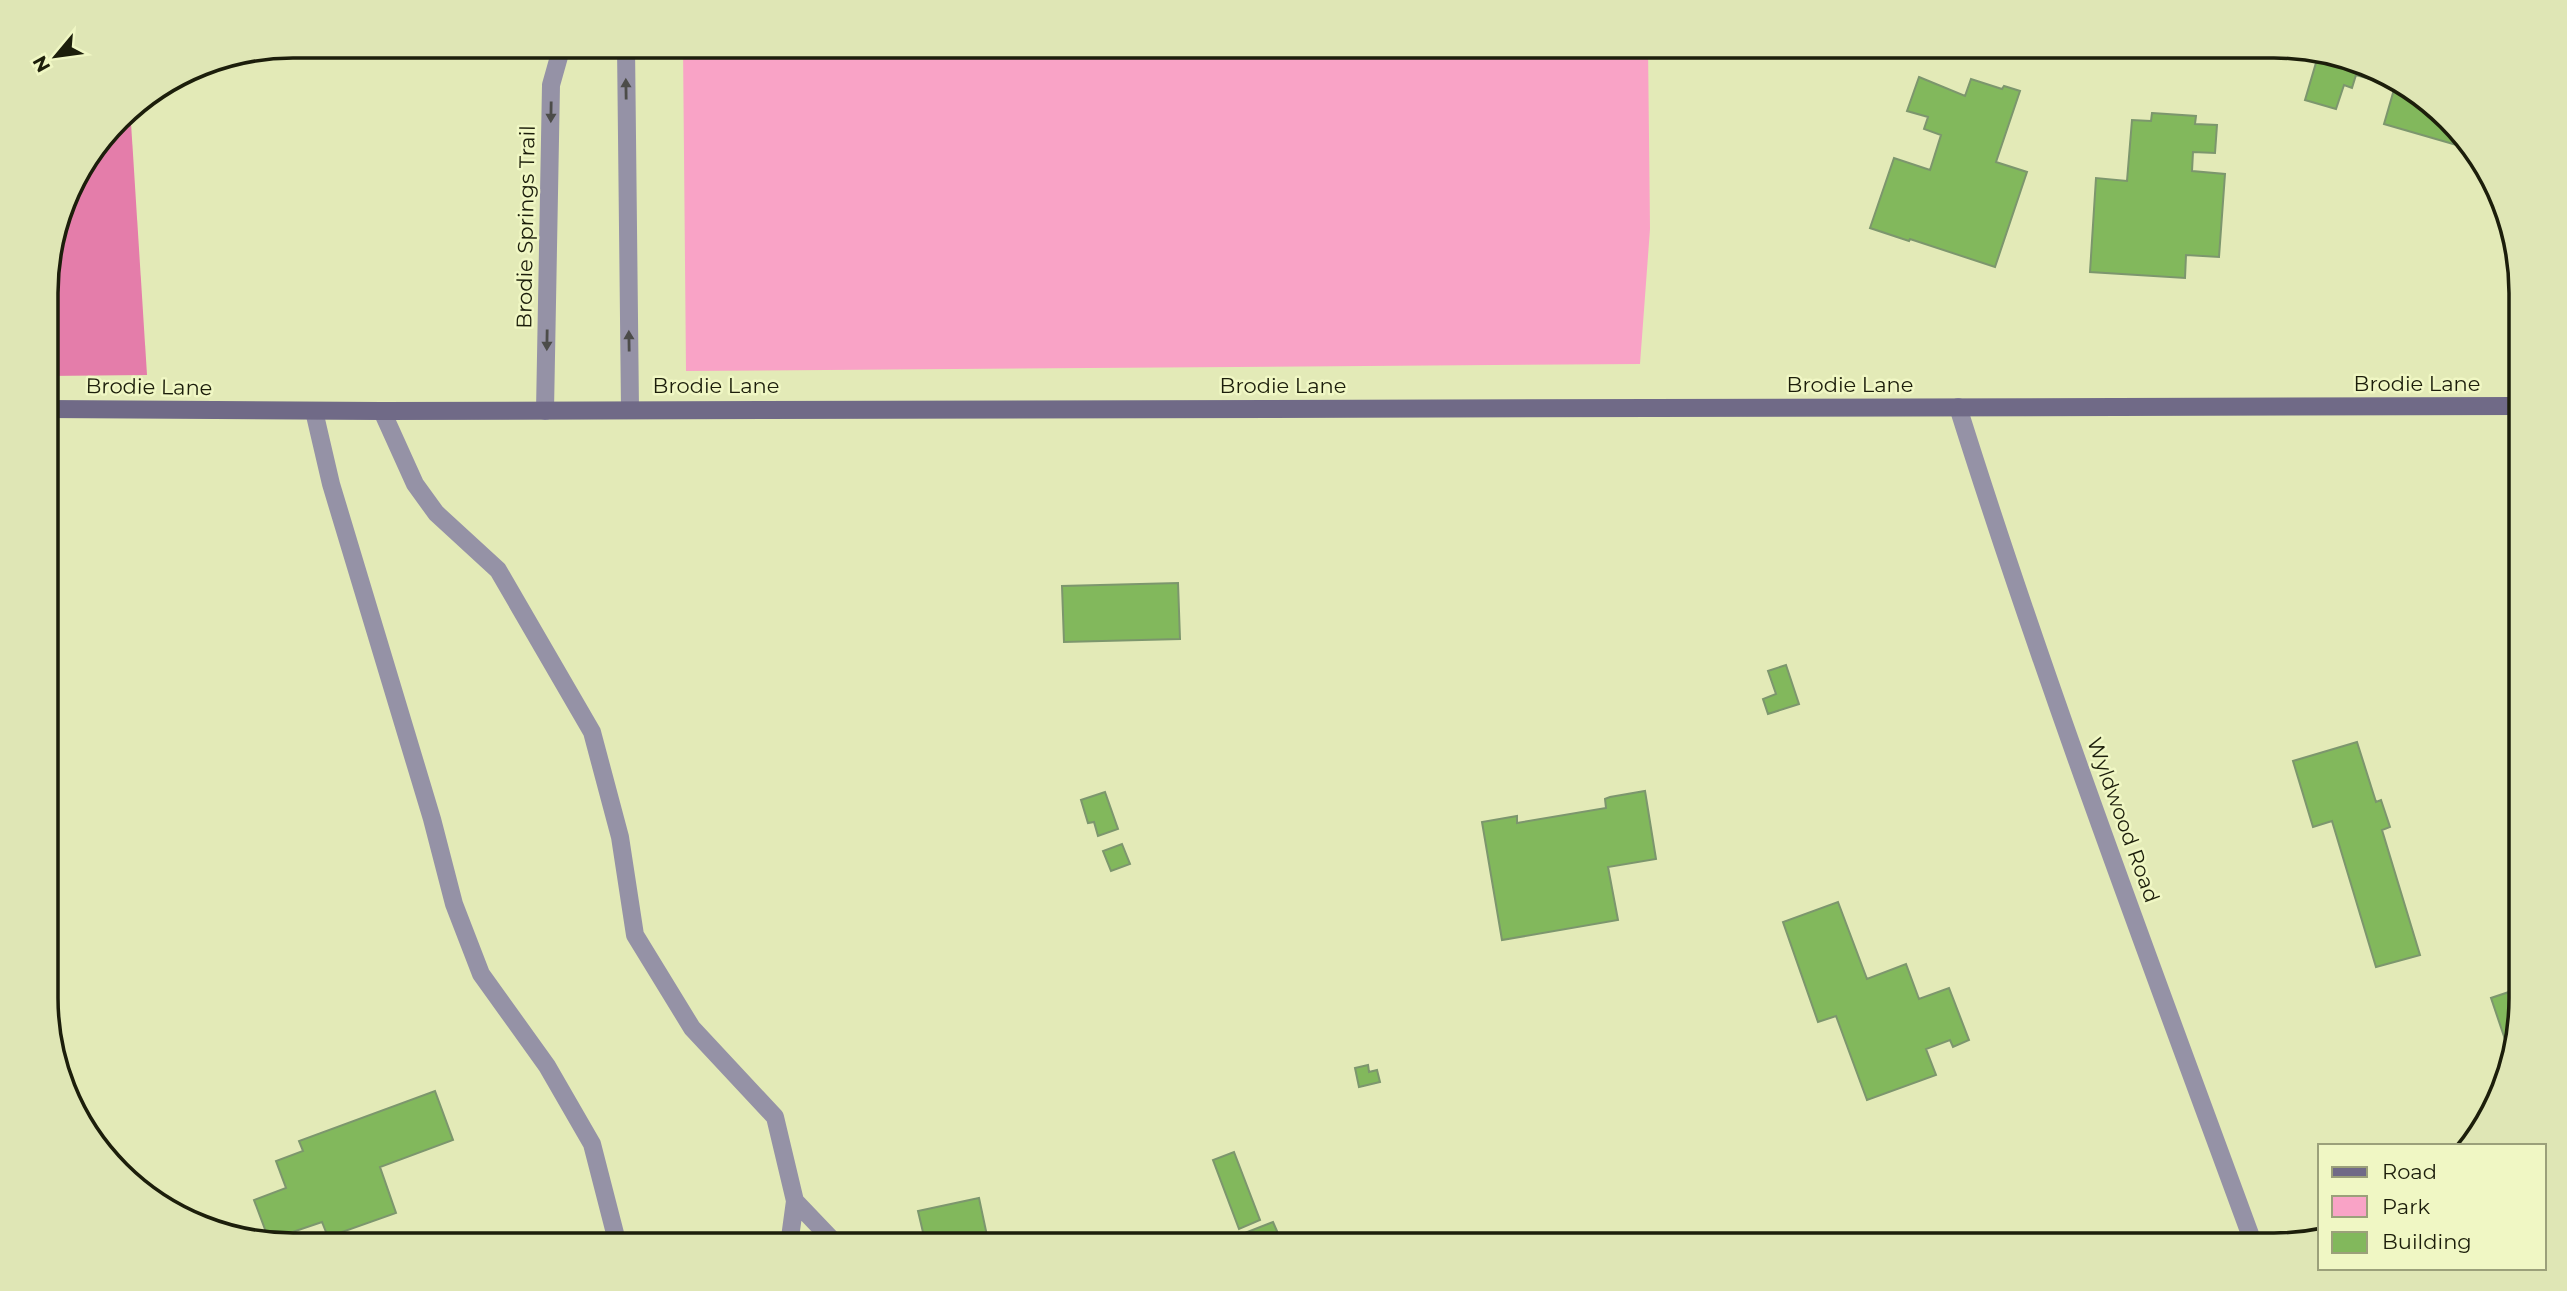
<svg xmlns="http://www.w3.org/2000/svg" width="2567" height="1291" viewBox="0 0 2567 1291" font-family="Montserrat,sans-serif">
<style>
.green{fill:#f9a3c6}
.forest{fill:#e47daa}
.building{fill:#82b85c;stroke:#7c966d;stroke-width:2}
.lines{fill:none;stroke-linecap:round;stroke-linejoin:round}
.lane{stroke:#9592a6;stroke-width:18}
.street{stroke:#9592a6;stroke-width:18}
.secondary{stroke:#706a87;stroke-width:18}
.oneway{fill:#4c4c49}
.labels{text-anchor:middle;stroke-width:5;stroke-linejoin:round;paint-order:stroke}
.street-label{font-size:21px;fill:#1c1e0b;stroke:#f0f7c4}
.rim{fill:none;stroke:#1c1e0b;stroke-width:3.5}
</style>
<rect width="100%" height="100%" fill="#e3eab7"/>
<!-- green -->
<path class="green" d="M683 46H1648L1650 229 1640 364 686 371Z
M48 1005 97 1149 48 1031Z"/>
<!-- forest -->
<path class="forest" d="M130 107 147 375 46 376V276L71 184Z"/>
<!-- building -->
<path class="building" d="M2318 56 2383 71 2462 139 2460 146 2384 124 2395 86 2356 75 2352 88 2344 85 2336 109 2305 100Z
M1919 77 1965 96 1971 79 2002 89 2004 86 2020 91 1996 162 2027 172 1995 267 1910 239 1909 241 1870 228 1894 158 1930 170 1941 135 1924 129 1928 117 1907 111Z
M2152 113 2196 116 2195 124 2217 125 2215 153 2193 152 2192 171 2225 174 2219 257 2186 255 2185 278 2090 272 2096 178 2127 181 2132 120 2151 121Z
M1178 583 1180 639 1064 642 1062 586Z
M1786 665 1799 704 1768 714 1763 699 1776 694 1768 671Z
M2357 742 2376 802 2381 800 2390 827 2382 830 2420 955 2376 967 2332 821 2313 827 2293 761Z
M1645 791 1656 859 1608 867 1618 920 1502 940 1482 822 1517 816V823L1606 808 1605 799 1610 797Z
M1105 792 1118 829 1098 836 1094 822 1088 823 1081 800Z
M1122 844 1130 864 1111 871 1103 851Z
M1838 902 1867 979 1906 964 1919 999 1949 988 1969 1040 1953 1047 1950 1040 1926 1049 1936 1075 1867 1100 1836 1016 1818 1022 1783 922Z
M2521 988V999L2509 1051 2491 998Z
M1368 1065 1369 1072 1377 1070 1380 1082 1359 1087 1355 1068Z
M435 1091 453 1140 380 1167 396 1213 328 1237 322 1222 269 1240 254 1200 286 1188 276 1161 303 1151 299 1141Z
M1234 1152 1260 1220 1239 1229 1213 1160Z
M979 1198 989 1245H926L918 1211Z
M1273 1222 1283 1245H1241L1237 1236Z"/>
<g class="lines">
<!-- lane -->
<path class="lane" d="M314 411 331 484 432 819 454 904 481 974 547 1066 592 1144 618 1245
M382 411 415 484 436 513 498 570 592 732 620 837 635 935 692 1028 775 1117 795 1201 789 1245
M795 1201 837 1245"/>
<!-- street -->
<path class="street" d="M626 46 630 409
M1958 407C2047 690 2152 967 2254 1245
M545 411 551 85 562 46"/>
<!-- secondary -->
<path class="secondary" d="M46 409 382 411 2520 406"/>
</g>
<!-- one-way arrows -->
<defs><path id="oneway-solid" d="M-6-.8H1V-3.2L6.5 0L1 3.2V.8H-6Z" transform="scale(1.75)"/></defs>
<g class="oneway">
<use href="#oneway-solid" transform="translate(626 89) rotate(-91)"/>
<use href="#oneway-solid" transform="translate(551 112) rotate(91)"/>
<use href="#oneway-solid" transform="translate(547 340) rotate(91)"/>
<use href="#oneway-solid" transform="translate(629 341) rotate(-91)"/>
</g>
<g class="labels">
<!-- street labels -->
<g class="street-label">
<text transform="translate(526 227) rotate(-89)" y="7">Brodie Springs Trail</text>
<text x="2417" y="391">Brodie Lane</text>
<text x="1850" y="392">Brodie Lane</text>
<text x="716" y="393">Brodie Lane</text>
<text x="1283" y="393">Brodie Lane</text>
<text transform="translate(149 387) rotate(1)" y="7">Brodie Lane</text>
<text transform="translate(2123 820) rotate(70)" y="7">Wyldwood Road</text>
</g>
</g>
<!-- crop -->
<path d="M0 0H2567V1291H0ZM293 58H2274A235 235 0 0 1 2509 293V998A235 235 0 0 1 2274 1233H293A235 235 0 0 1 58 998V293A235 235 0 0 1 293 58Z" fill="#dfe6b5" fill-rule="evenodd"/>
<path class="rim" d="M293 58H2274A235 235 0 0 1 2509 293V998A235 235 0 0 1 2274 1233H293A235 235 0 0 1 58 998V293A235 235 0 0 1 293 58Z"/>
<!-- legend -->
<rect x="2318" y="1144" width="228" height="126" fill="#f0f7c4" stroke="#9ba07a" stroke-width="2"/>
<rect x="2332" y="1167" width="35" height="10" fill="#706a87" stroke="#9ba07a" stroke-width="2"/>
<text x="2382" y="1179" font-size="21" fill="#1c1e0b">Road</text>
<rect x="2332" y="1196" width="35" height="21" fill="#f9a3c6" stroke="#9ba07a" stroke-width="2"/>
<text x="2382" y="1214" font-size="21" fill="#1c1e0b">Park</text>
<rect x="2332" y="1232" width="35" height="21" fill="#82b85c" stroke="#9ba07a" stroke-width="2"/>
<text x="2382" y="1249" font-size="21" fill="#1c1e0b">Building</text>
<!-- north arrow -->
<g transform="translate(56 56) rotate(241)" stroke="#f0f7c4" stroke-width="5" paint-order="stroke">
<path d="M0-5L12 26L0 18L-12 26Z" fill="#1c1e0b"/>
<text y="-10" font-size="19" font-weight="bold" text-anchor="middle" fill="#1c1e0b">N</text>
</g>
</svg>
